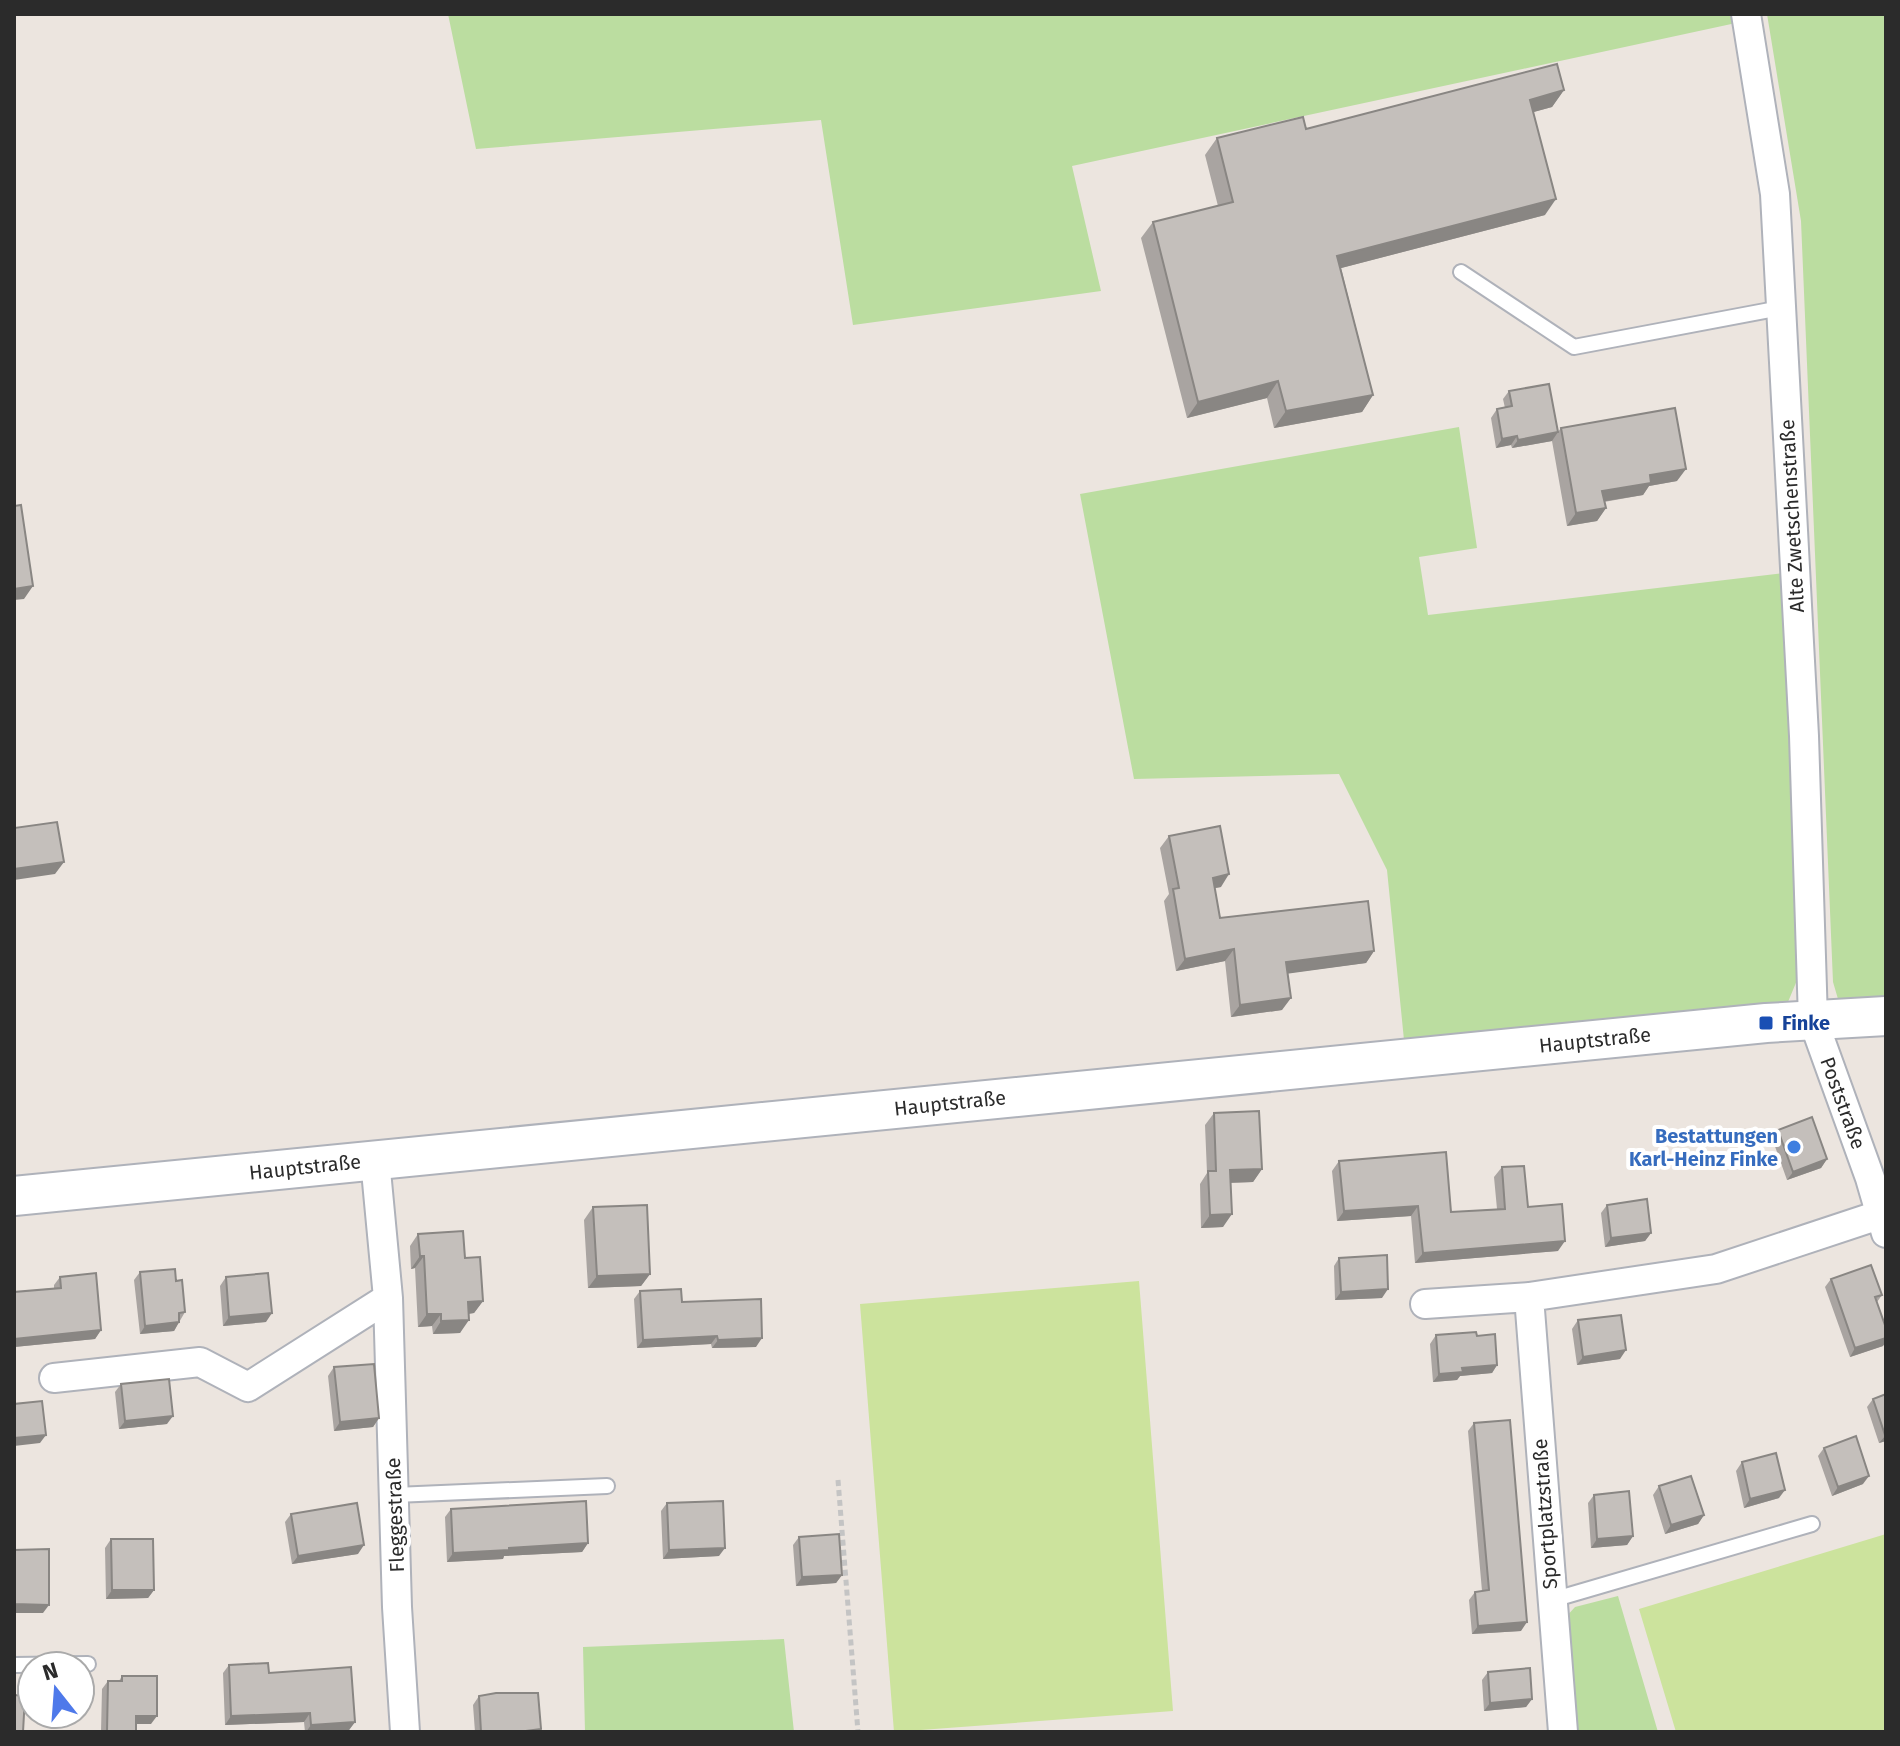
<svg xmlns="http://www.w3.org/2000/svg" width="1900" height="1746" viewBox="0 0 1900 1746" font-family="'Fira Sans',sans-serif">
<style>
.green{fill:#bbdda0}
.pitch{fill:#cce39d}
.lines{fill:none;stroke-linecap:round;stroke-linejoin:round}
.service-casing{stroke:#afb2ba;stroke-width:18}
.minor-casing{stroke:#afb2ba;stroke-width:32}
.secondary-casing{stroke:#afb2ba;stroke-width:42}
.path{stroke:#c4c4c4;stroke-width:5;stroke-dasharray:6 4;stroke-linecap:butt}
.service{stroke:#fff;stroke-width:14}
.minor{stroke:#fff;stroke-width:28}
.secondary{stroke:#fff;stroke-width:38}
.wall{fill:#a9a4a1}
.shaded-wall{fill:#898683}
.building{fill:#c4bfbb;stroke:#898683;stroke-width:2}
.transit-dot{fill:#1a4fb4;stroke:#fff;stroke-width:3}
.shop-dot{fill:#3f7fe0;stroke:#fff;stroke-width:3}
.labels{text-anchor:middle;stroke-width:8;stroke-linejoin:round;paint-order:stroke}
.street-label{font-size:20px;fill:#2b2b2b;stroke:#fff}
.transit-label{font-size:20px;font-weight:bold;fill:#164399;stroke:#fff;text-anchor:start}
.shop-label{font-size:20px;font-weight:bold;fill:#366cbe;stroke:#fff;text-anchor:end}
</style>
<rect width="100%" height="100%" fill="#ece5df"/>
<!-- green -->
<path class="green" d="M448 14H1735L1736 23 1072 166 1101 291 853 325 821 120 476 149Z
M1767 14H1886V996L1838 999 1833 982 1801 221Z
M1459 427 1477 548 1419 557 1428 615 1785 573 1800 973 1788 1002 1404 1040 1387 870 1339 774 1134 779 1080 494Z
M1618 1596 1658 1732H1575L1565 1618 1575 1607Z
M784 1639 794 1732H585L583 1647Z"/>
<!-- pitch -->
<path class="pitch" d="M1139 1281 1173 1711 894 1732 860 1304Z
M1886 1534V1732H1676L1639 1609Z"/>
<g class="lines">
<!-- service casing -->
<g class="service-casing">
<path id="service" d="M1461 272 1574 347 1781 308
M395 1495 607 1486
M1552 1600 1812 1524
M14 1665 88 1664"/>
</g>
<!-- minor casing -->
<g class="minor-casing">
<path id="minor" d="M1746 14 1775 194 1804 736 1813 1020 1870 1178 1886 1233
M375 1160 388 1298 397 1607 405 1732
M1529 1297 1563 1732
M1425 1304 1529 1297 1716 1269 1879 1215
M54 1378 200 1362 248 1387 388 1298"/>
</g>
<!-- secondary casing -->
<g class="secondary-casing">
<path id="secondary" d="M14 1196 1766 1023 1886 1016"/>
</g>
<!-- path -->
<path class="path" d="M838 1480 858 1732"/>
<!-- service -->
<use href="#service" class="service"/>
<!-- minor -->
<use href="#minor" class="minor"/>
<!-- secondary -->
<use href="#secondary" class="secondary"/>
</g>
<!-- wall -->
<path class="wall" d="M1564 90 1552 107 1533 112 1545 215 1341 268 1373 395 1362 412 1274 428 1267 398 1187 418 1141 238 1153 222 1218 206 1205 155 1217 138 1306 129Z
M1509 391 1558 432 1561 428 1677 481 1649 486 1643 495 1604 502 1606 508 1597 521 1567 526 1552 441 1512 448 1511 445 1496 448 1491 418 1497 409 1505 408 1503 399Z
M1169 836 1221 887 1215 888 1220 918 1374 951 1366 963 1288 973 1282 1010 1231 1017 1225 961 1176 971 1164 901 1169 894 1160 848Z
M1214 1113 1262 1169 1253 1182 1230 1183 1223 1227 1201 1228 1200 1184 1207 1173 1205 1125Z
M1778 1130 1827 1159 1821 1168 1787 1180 1772 1138Z
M1339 1161 1451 1212 1497 1209 1494 1177 1502 1167 1558 1251 1415 1263 1411 1216 1337 1221 1332 1171Z
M1607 1205 1651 1233 1645 1241 1605 1247 1601 1213Z
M593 1207 650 1274 641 1286 588 1288 584 1220Z
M418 1234 465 1258 483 1301 474 1313 468 1314 460 1333 433 1334 432 1326 418 1327 415 1268 411 1269 410 1246Z
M1339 1258 1382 1298 1335 1300 1334 1266Z
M140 1272 176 1281 185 1312 174 1331 140 1334 134 1280Z
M60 1277 101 1330 95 1339 14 1347V1292L54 1288V1285Z
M226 1277 266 1322 223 1326 220 1286Z
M1831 1279 1882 1295 1877 1302 1883 1346 1850 1357 1825 1287Z
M640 1291 682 1302 756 1347 712 1348 711 1344 637 1348 634 1299Z
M1578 1320 1620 1359 1577 1365 1572 1329Z
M1436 1335 1477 1336 1497 1365 1492 1373 1460 1376 1457 1380 1433 1382 1430 1344Z
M334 1367 379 1418 373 1427 334 1431 328 1376Z
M121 1384 167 1424 119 1429 115 1392Z
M1886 1394V1441L1879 1443 1867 1407 1873 1399Z
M1474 1423 1521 1631 1472 1634 1469 1600 1475 1592 1482 1591 1468 1431Z
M1824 1448 1863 1484 1832 1496 1818 1456Z
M1742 1462 1779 1498 1744 1508 1736 1471Z
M1659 1486 1704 1515 1698 1524 1665 1534 1653 1495Z
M1594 1495 1633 1536 1627 1545 1591 1548 1588 1503Z
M667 1503 719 1556 663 1559 661 1511Z
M451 1509 588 1543 582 1552 504 1556 503 1559 447 1562 445 1517Z
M291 1514 358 1554 292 1564 285 1522Z
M799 1537 842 1575 836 1583 796 1586 793 1545Z
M111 1539 154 1590 148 1598 106 1599 105 1548Z
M229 1665 269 1673 355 1722 349 1730 323 1732H305L304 1722 225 1725 223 1673Z
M1488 1672 1532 1699 1526 1707 1484 1711 1482 1680Z
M122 1676 151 1724H136V1732H101L102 1689 108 1681H119Z
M479 1696 539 1732H475L473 1705Z"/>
<!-- shaded-wall -->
<path class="shaded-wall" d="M1564 90 1552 107 1519 116 1530 100Z
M1556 199 1545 215 1326 272 1337 256Z
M1278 381 1267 398 1187 418 1198 402Z
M1373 395 1362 412 1274 428 1286 411Z
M1558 432 1552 441 1512 448 1518 440Z
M1517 436 1511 445 1496 448 1502 439Z
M1686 469 1677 481 1649 486 1643 495 1594 503 1602 491 1650 475Z
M1606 508 1597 521 1567 526 1576 513Z
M33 586 24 599 14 600V589Z
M64 862 55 874 14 880V869Z
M1229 874 1221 887 1204 890 1213 878Z
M1234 949 1225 961 1176 971 1185 959Z
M1374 951 1366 963 1278 975 1286 962Z
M1291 998 1282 1010 1231 1017 1240 1005Z
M1827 1159 1821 1168 1787 1180 1793 1172Z
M1262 1169 1253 1182 1221 1183 1230 1170Z
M1418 1206 1411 1216 1337 1221 1344 1211Z
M1232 1214 1223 1227 1201 1228 1210 1215Z
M1651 1233 1645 1241 1605 1247 1611 1238Z
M1565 1241 1558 1251 1415 1263 1423 1253Z
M420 1256H424L415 1268 411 1269Z
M650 1274 641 1286 588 1288 597 1276Z
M1388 1289 1382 1298 1335 1300 1341 1292Z
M483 1301 474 1313 459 1315 468 1302Z
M272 1313 266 1322 223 1326 229 1317Z
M427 1314H441L432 1326 418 1327Z
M469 1320 460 1333 433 1334 441 1321Z
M179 1322 174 1331 140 1334 145 1326Z
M101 1330 95 1339 14 1347V1339Z
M717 1336 711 1344 637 1348 643 1340Z
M762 1338 756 1347 712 1348 718 1340Z
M1886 1338V1342L1883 1346 1850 1357 1855 1348Z
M1626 1350 1620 1359 1577 1365 1583 1357Z
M1497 1365 1492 1373 1460 1376 1457 1380 1433 1382 1439 1374 1462 1368Z
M173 1416 167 1424 119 1429 125 1421Z
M379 1418 373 1427 334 1431 340 1422Z
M46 1435 40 1443 14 1446V1438Z
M1886 1435V1441L1879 1443Z
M1869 1476 1863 1484 1832 1496 1838 1487Z
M1785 1490 1779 1498 1744 1508 1750 1499Z
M1704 1515 1698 1524 1665 1534 1671 1525Z
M1633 1536 1627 1545 1591 1548 1597 1539Z
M588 1543 582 1552 504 1556 503 1559 447 1562 453 1553 509 1548Z
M364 1545 358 1554 292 1564 298 1556Z
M725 1548 719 1556 663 1559 669 1550Z
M842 1575 836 1583 796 1586 802 1577Z
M112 1590H154L148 1598 106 1599Z
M14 1604 49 1605 43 1613H14Z
M1527 1622 1521 1631 1472 1634 1478 1626Z
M1532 1699 1526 1707 1484 1711 1490 1703Z
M310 1713 304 1722 225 1725 231 1716Z
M136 1716H157L151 1724H130Z
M355 1722 349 1730 306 1732 311 1725Z"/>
<!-- building -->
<path class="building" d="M1557 64 1564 90 1530 100 1556 199 1337 256 1373 395 1286 411 1278 381 1198 402 1153 222 1233 202 1217 138 1303 117 1306 129Z
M1549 384 1558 432 1518 440 1517 436 1502 439 1497 409 1512 406 1509 391Z
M1675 408 1686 469 1650 475 1651 483 1602 491 1606 508 1576 513 1561 428Z
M21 505 33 586 14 589V506Z
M57 822 64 862 14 869V828Z
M1220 826 1229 874 1213 878 1220 918 1368 901 1374 951 1286 962 1291 998 1240 1005 1234 949 1185 959 1173 889 1179 888 1169 836Z
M1259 1111 1262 1169 1230 1170 1232 1214 1210 1215 1208 1171H1216L1214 1113Z
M1812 1117 1827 1159 1793 1172 1778 1130Z
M1446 1152 1451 1212 1505 1209 1502 1167 1524 1166 1528 1207 1562 1204 1565 1241 1423 1253 1418 1206 1344 1211 1339 1161Z
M1647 1199 1651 1233 1611 1238 1607 1205Z
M647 1205 650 1274 597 1276 593 1207Z
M463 1231 465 1258 480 1257 483 1301 468 1302 469 1320 441 1321V1314H427L424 1256H420L418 1234Z
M1387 1255 1388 1289 1341 1292 1339 1258Z
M1871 1265 1882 1295 1875 1297 1886 1328V1338L1855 1348 1831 1279Z
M175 1269 176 1281 182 1280 185 1312 179 1313V1322L145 1326 140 1272Z
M96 1273 101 1330 14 1339V1292L61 1288 60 1277Z
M268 1273 272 1313 229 1317 226 1277Z
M681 1289 682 1302 761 1299 762 1338 718 1340 717 1336 643 1340 640 1291Z
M1621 1315 1626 1350 1583 1357 1578 1320Z
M1476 1332 1477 1336 1495 1334 1497 1365 1462 1368 1463 1372 1439 1374 1436 1335Z
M374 1364 379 1418 340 1422 334 1367Z
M169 1379 173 1416 125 1421 121 1384Z
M1886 1394V1435H1885L1873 1399Z
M42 1401 46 1435 14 1438V1404Z
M1510 1420 1527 1622 1478 1626 1475 1592 1489 1590 1474 1423Z
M1856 1436 1869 1476 1838 1487 1824 1448Z
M1776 1453 1785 1490 1750 1499 1742 1462Z
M1691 1476 1704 1515 1671 1525 1659 1486Z
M1629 1491 1633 1536 1597 1539 1594 1495Z
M586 1501 588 1543 509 1548V1550L453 1553 451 1509Z
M723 1501 725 1548 669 1550 667 1503Z
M357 1503 364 1545 298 1556 291 1514Z
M839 1534 842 1575 802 1577 799 1537Z
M111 1539H153L154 1590H112Z
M49 1549V1605L14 1604V1550Z
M268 1663 269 1673 351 1667 355 1722 311 1725 310 1713 231 1716 229 1665Z
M1530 1668 1532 1699 1490 1703 1488 1672Z
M122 1676H157V1716H136V1732H107L108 1681H122Z
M496 1693H538L541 1729 518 1732H481L479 1696Z
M14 1695 25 1696 23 1732H14Z"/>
<!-- markers -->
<rect class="transit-dot" x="1758" y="1015" width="16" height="16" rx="4"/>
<circle class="shop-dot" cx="1794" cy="1147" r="8"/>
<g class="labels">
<!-- street labels -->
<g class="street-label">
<text transform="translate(1792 516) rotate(-93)" y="7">Alte Zwetschenstraße</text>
<text transform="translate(1595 1040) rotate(-6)" y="7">Hauptstraße</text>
<text transform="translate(950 1103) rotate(-6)" y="7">Hauptstraße</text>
<text transform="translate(1843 1103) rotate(70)" y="7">Poststraße</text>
<text transform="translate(305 1167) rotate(-6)" y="7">Hauptstraße</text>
<text transform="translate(1545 1514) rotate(-94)" y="7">Sportplatzstraße</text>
<text transform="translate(395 1515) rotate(-92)" y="7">Fleggestraße</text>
</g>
<!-- transit labels -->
<g class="transit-label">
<text x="1782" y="1030">Finke</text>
</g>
<!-- shop labels -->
<g class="shop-label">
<text x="1778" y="1143">Bestattungen<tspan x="1778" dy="23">Karl-Heinz Finke</tspan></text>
</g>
</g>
<!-- border -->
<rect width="1900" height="1746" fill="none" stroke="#2b2b2b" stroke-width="32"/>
<!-- north arrow -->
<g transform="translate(56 1690) rotate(343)"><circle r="38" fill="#ffffff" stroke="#aaaaaa" stroke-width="2"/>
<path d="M0-6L14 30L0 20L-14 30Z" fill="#4e79ea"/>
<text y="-12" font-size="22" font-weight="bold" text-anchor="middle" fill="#2b2b2b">N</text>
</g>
</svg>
